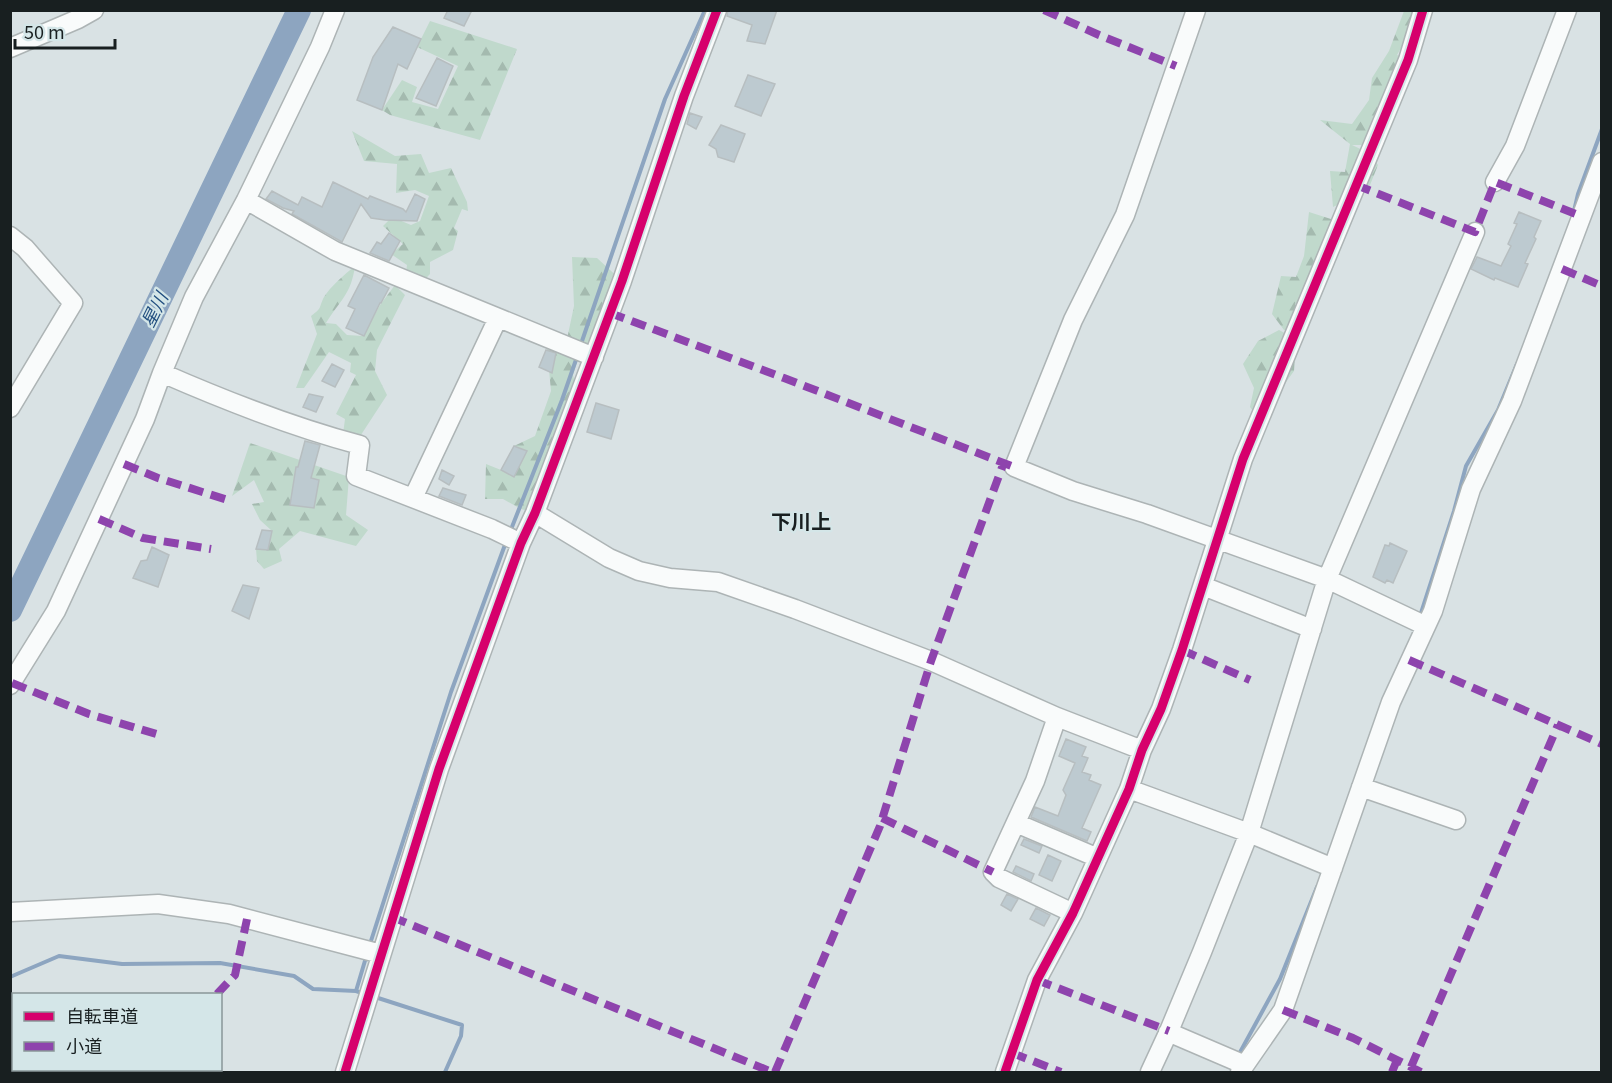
<svg xmlns="http://www.w3.org/2000/svg" width="1612" height="1083" viewBox="0 0 1612 1083" font-family="Georgia,'Noto Sans JP',serif">
<style>
.forest{fill:url(#forest-firs)}
.lines{fill:none;stroke-linecap:round;stroke-linejoin:round}
.stream{stroke:#8da5c0;stroke-width:4}
.river{stroke:#8da5c0;stroke-width:24}
.building{fill:#bdcad0;stroke:#b7bec0;stroke-width:1.5}
.minor-casing{stroke:#adb4b5;stroke-width:21}
.minor{stroke:#f9fbfb;stroke-width:18}
.quiet{stroke:#8e44ad;stroke-width:8;stroke-dasharray:15 8;stroke-linecap:butt}
.cycleway-casing{stroke:#d4e6e8;stroke-width:13}
.cycleway{stroke:#d6006c;stroke-width:9}
.labels{text-anchor:middle;stroke-width:4.5;stroke-linejoin:round;paint-order:stroke}
.water-label{font-size:18px;font-style:italic;fill:#214e7f;stroke:#d4e6e8}
.quarter-label{font-size:20px;font-weight:bold;fill:#181f20;stroke:#d4e6e8}
</style>
<defs>
<pattern id="forest-firs" width="22" height="20" patternUnits="userSpaceOnUse" patternTransform="scale(1.5)"><rect width="22" height="20" fill="#c0d9cc"/><path d="M5 1l3.5 6h-7zM16 11l3.5 6h-7z" fill="#a4baaf"/></pattern>
</defs>
<rect width="100%" height="100%" fill="#d9e2e4"/>
<!-- forest -->
<path class="forest" d="M1404 11H1422L1397 55 1408 60 1364 145H1352L1369 153 1378 165 1368 190 1333 207 1330 171 1345 172 1350 144 1320 120 1352 124 1369 100 1372 78 1389 51Z
M430 21 517 49 480 140 390 115 382 110 402 80 417 87 412 102 438 109 458 66 417 47Z
M352 131 395 156 421 154 429 173 451 168 467 202 468 211 462 209 454 228 458 231 453 250 430 262V274L414 291 405 280 407 265 391 254 403 244 383 226 392 217 411 225 420 221 429 196 415 190 396 193 397 164 364 161Z
M1309 212 1334 220 1313 290 1295 304 1302 316 1296 331 1284 330 1272 314 1281 276 1296 277 1304 256Z
M572 257 597 258 622 281 599 342 583 351 567 339 574 306Z
M355 266C351 295 340 300 326 323L336 324 347 335 363 336 380 305 395 285 405 295 377 350 375 371 387 395 357 441 343 434 345 419 336 414 356 375 350 372 351 363 329 352 304 388H296L317 334 311 316C323 307 318 309 324 297 330 287 345 274 355 266Z
M1279 330 1296 339 1294 371 1259 420 1250 407 1254 388 1243 364 1258 341Z
M547 349 578 359 573 375 577 392 535 513 521 509 503 499H485L486 464 501 470 514 446 535 436 551 391Z
M250 443 349 477 346 515 368 530 356 546 300 531 279 549 282 561 264 569 257 561 256 549 268 550 272 531 260 520 252 504 264 502 254 480 232 496Z"/>
<g class="lines">
<!-- stream -->
<path class="stream" d="M1574 211 1578 194 1602 129
M581 344 665 99 705 10
M510 532 562 400 578 354
M1420 616 1454 511 1466 466 1498 410 1517 364
M370 944 451 692 506 542
M10 977 59 956 122 964 220 963 294 976 313 989 356 991 365 994
M356 991 367 954
M375 997 462 1025 461 1036 445 1072
M1238 1056 1280 979 1317 887"/>
<!-- river -->
<path class="river" d="M10 610 299 10"/>
</g>
<!-- building -->
<path class="building" d="M448 10H472L464 26 444 18Z
M728 10H777L765 44 747 41 752 25 727 16Z
M393 27 421 39 407 69 398 64 382 110 357 100 373 57Z
M437 58 453 66 436 106 416 98Z
M748 75 775 84 761 116 735 106Z
M690 113 702 117 696 129 687 124Z
M721 125 745 134 734 162 718 157 716 149 709 145Z
M333 182 368 199 370 196 403 209 406 212 415 194 425 199 417 221 385 220 371 218 361 204 342 242 292 214 294 211 283 208 266 199 272 191 298 205 302 197 322 207Z
M1519 212 1541 221 1534 237 1536 239 1525 263 1528 264 1518 287 1495 278 1494 280 1471 269 1477 257 1501 266 1511 246 1508 244 1517 224 1514 223Z
M389 233 400 241 389 261 370 253 377 242 381 244Z
M364 275 389 288 381 303H380L364 336 346 328 355 309 348 306Z
M546 350 556 353 552 373 539 367Z
M332 364 344 370 335 387 322 381Z
M309 394 323 397 316 412 303 407Z
M596 403 619 410 611 439 587 432Z
M305 441 320 445 311 478 319 480 314 508 290 505 296 467H298Z
M514 446 527 451 514 477 501 470Z
M442 470 454 476 449 485 439 479Z
M443 488 466 495 462 505 439 496Z
M262 530 272 531 268 550 256 549Z
M1390 543 1407 551 1393 583 1387 580 1385 583 1373 577 1385 545 1389 546Z
M152 547 169 555 158 587 133 578 141 561 147 560Z
M243 585 259 588 249 619 232 611Z
M1066 739 1086 747 1082 756 1088 758 1082 772 1091 775 1089 780 1101 785 1082 828 1091 832 1087 841 1031 817 1035 807 1058 816 1066 795 1063 790 1075 763 1059 756Z
M1024 839 1042 846 1039 853 1021 845Z
M1048 855 1061 861 1052 881 1039 875Z
M1016 866 1034 874 1031 881 1013 872Z
M1007 894 1018 899 1011 911 1001 905Z
M1036 908 1050 915 1044 926 1030 919Z"/>
<g class="lines">
<!-- minor casing -->
<g class="minor-casing">
<path id="minor" d="M1196 10 1125 215 1073 320 1014 467 1073 491 1147 514 1327 579 1426 626
M10 48 78 19 94 10
M1495 182 1515 146 1567 10
M246 200 335 251 594 357
M10 236 25 248 73 303 10 408
M162 373C226 401 292 427 360 445L356 476 492 529 521 543
M413 498 498 318
M535 513 609 558 639 571 670 578 718 582 795 609 931 661 1057 717 1142 750
M1203 586 1312 629
M10 685 56 611 145 419 162 373 194 297 246 200 320 47 335 10
M1057 717 1035 781 993 872 999 878 1073 913
M1361 787 1456 820
M1129 789 1249 833 1333 868
M1016 823 1098 858
M10 912 158 904 229 914 381 954
M1168 1032 1245 1065
M345 1072 439 769 521 543 535 513 622 281 684 96 717 10
M1005 1072 1037 980 1073 913 1129 789 1142 750 1161 709 1182 650 1243 459 1408 60 1423 10
M1150 1072 1169 1031 1202 952 1249 833 1327 579 1475 232
M1240 1072 1283 1010 1391 702 1433 611 1471 489 1512 401 1602 162"/>
</g>
<!-- minor -->
<use href="#minor" class="minor"/>
<!-- quiet -->
<path class="quiet" d="M1044 10 1099 35 1176 66
M1356 185 1475 232 1495 182 1581 216
M1562 269 1602 286
M610 313 784 378 1014 467
M124 464 158 478 231 501
M99 519 143 538 211 549
M1182 650 1250 680
M1409 660 1602 744
M12 683 89 714 160 735
M882 818 993 872
M392 917 772 1072
M1037 980 1169 1031
M217 994 235 975 247 919
M1283 1010 1353 1038 1421 1072
M1012 1053 1061 1072
M1411 1067 1558 725
M189 1072 190 1070
M775 1072 880 826 931 661 1004 462
M1392 1072 1397 1060"/>
<!-- cycleway casing -->
<g class="cycleway-casing">
<path id="cycleway" d="M345 1072 439 769 521 543 535 513 622 281 684 96 717 10
M1005 1072 1037 980 1073 913 1129 789 1142 750 1161 709 1182 650 1243 459 1408 60 1423 10"/>
</g>
<!-- cycleway -->
<use href="#cycleway" class="cycleway"/>
</g>
<g class="labels">
<!-- water labels -->
<g class="water-label">
<text transform="translate(155 310) rotate(-64)" y="6">星川</text>
</g>
<!-- quarter labels -->
<g class="quarter-label">
<text x="801" y="529">下川上</text>
</g>
</g>
<!-- border -->
<rect width="1612" height="1083" fill="none" stroke="#181f20" stroke-width="24"/>
<!-- legend -->
<rect x="12" y="993" width="210" height="78" fill="#d4e6e8" stroke="#899698" stroke-width="1.5"/>
<rect x="24" y="1012" width="30" height="9" fill="#d6006c" stroke="#899698" stroke-width="1.5"/>
<text x="66" y="1023" font-size="18" fill="#181f20">自転車道</text>
<rect x="24" y="1042" width="30" height="9" fill="#8e44ad" stroke="#899698" stroke-width="1.5"/>
<text x="66" y="1053" font-size="18" fill="#181f20">小道</text>
<!-- scale -->
<path d="M15 39v9h100v-9" fill="none" stroke="#181f20" stroke-width="3"/>
<text x="24" y="39" font-size="18" fill="#181f20" stroke="#d4e6e8" stroke-width="4.5" paint-order="stroke">50 m</text>
</svg>
